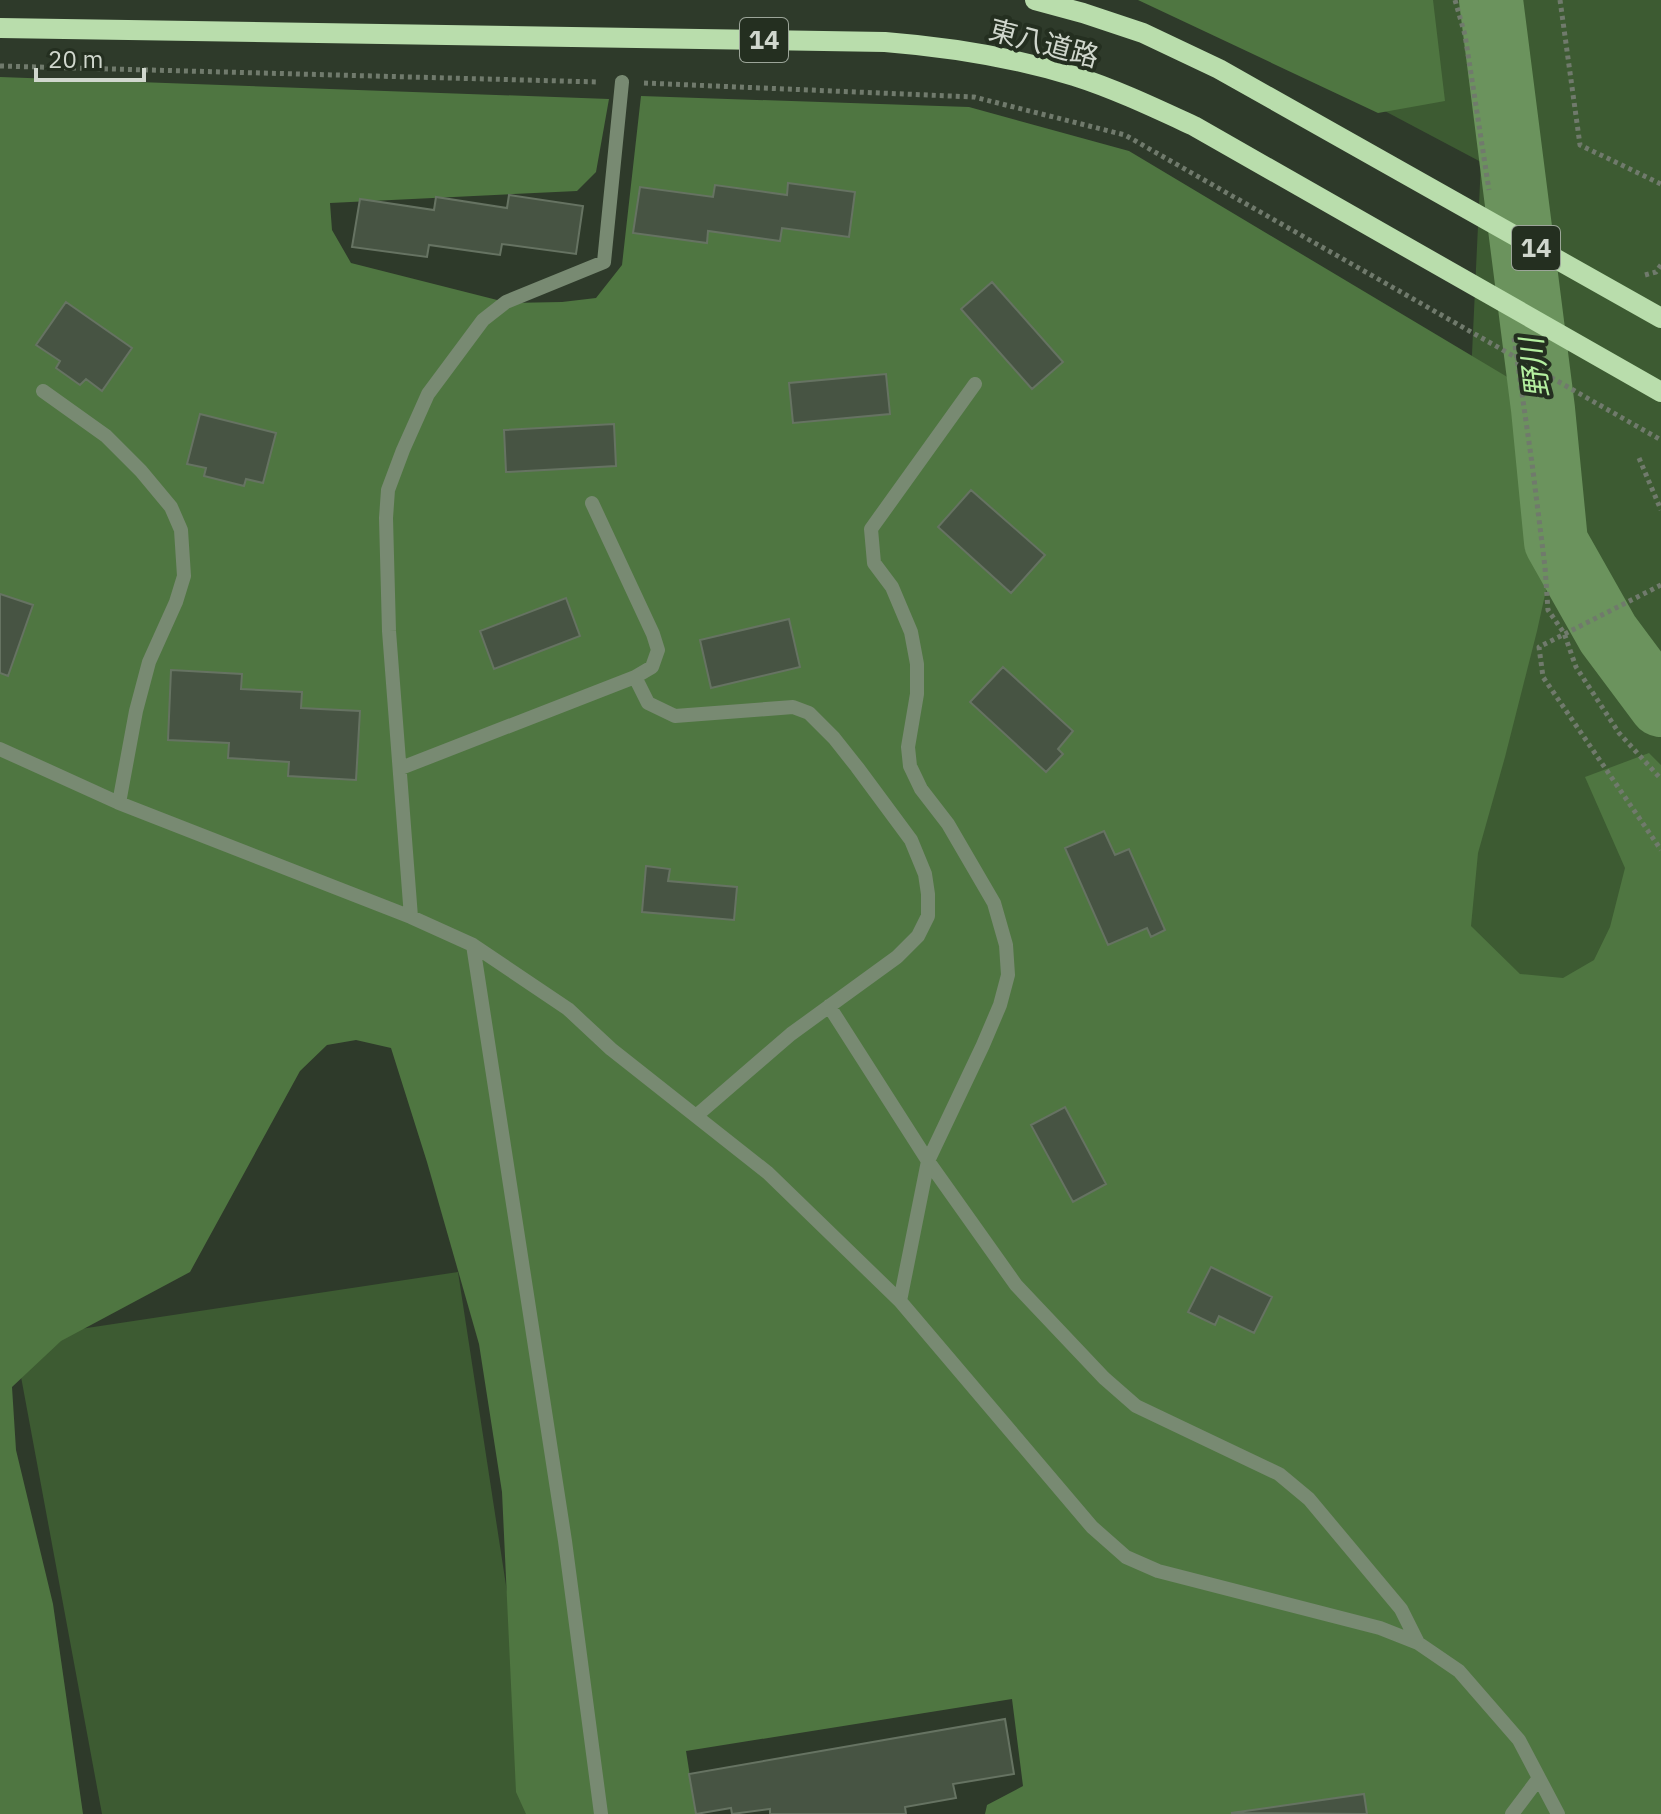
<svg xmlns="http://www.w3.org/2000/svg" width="1661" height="1814" viewBox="0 0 1661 1814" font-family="'IBM Plex Sans','Noto Sans JP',sans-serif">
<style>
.green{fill:#3d5b32}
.forest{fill:#4f7641}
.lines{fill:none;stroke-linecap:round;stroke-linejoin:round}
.river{stroke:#6b935d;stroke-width:64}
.building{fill:#475443;stroke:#667362;stroke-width:2}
.path{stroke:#707a6c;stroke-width:5;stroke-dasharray:4 4;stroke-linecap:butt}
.lane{stroke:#788a72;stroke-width:14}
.primary{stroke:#b9ddac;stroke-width:20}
.labels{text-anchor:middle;stroke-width:8;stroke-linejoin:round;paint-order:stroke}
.shield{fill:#242f20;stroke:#9ca599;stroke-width:2}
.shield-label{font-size:26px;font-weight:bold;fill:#d0d7cd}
.street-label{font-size:28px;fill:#d0d7cd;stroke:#242f20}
.water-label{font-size:30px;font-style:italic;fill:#b4efa0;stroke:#242f20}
</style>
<rect width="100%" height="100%" fill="#2e3a2a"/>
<!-- green -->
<path class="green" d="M1175 0H1661V1113L1450 985 1468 439 1481 162Z
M458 1272 541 1814H102L14 1339Z"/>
<!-- forest -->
<path class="forest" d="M1138 0H1433L1445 101 1378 113Z
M0 77 609 99 596 172 577 191 330 203 332 230 351 263 509 303 562 302 596 298 622 265 641 96 969 107 1129 151 1509 378 1552 563 1537 631 1505 757 1478 853 1471 926 1520 974 1563 978 1594 960 1610 927 1625 868 1585 777 1649 753 1661 765V1814H985L987 1805 1023 1786 1012 1699 686 1751 696 1814H526L516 1792 502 1492 479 1344 427 1162 391 1048 356 1040 327 1045 300 1071 190 1272 61 1341 12 1387 16 1450 53 1604 83 1814H0Z"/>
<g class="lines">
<!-- river -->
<path class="river" d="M1491 0 1543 409 1556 542 1608 634 1661 705"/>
</g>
<!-- building -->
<path class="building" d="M788 183 855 192 849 237 782 228 780 241 708 231 707 243 633 233 640 187 713 197 715 185 787 195Z
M509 195 583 206 576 254 502 244 500 255 429 245 427 257 352 247 360 199 434 210 436 197 507 208Z
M992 282 1063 362 1032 389 961 309Z
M66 302 132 348 102 391 86 379 80 385 56 368 60 361 36 345Z
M886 374 890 414 793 423 789 383Z
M200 414 276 433 263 483 246 479 244 486 204 476 206 468 187 464Z
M614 424 616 466 506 472 504 430Z
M971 490 1045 555 1011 593 938 527Z
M0 594 33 605 8 676 0 673Z
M566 598 580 636 494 669 480 631Z
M789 619 800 667 711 688 700 640Z
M1003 667 1073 731 1058 749 1063 754 1046 772 970 702Z
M171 670 242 674 241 689 302 692 301 708 360 711 356 780 288 776 289 762 228 758 229 743 168 740Z
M1104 831 1115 855 1129 849 1165 930 1151 937 1147 928 1108 945 1065 848Z
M646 866 670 869 668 881 737 887 734 920 642 912Z
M1065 1107 1106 1184 1073 1202 1031 1125Z
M1211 1267 1272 1297 1254 1333 1219 1316 1215 1325 1188 1312Z
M1005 1719 1014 1774 953 1784 956 1798 905 1807 906 1814H770V1809L732 1814 731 1808 696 1814 689 1774Z
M1364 1794 1367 1814 1231 1813Z"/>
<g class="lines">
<!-- path -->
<path class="path" d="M1455 0 1465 35 1489 190
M1560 0 1580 145 1661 184
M0 66 598 82
M644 83 974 97 1125 135 1661 440
M1645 275 1656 272 1661 265
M1514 338 1532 463 1545 567 1548 610 1564 633 1576 667 1619 733 1661 779
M1639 458 1661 510
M1661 585 1539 647 1543 677 1661 850"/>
<!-- lane -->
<path class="lane" d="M43 391 106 436 141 471 171 507 181 530 184 576 176 602 149 662 136 711 119 803
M635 677 648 703 675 716 793 707 809 713 834 738 857 767 911 840 925 874 928 894V916L918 936 897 957 791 1034 696 1116
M0 749 119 803 411 917 473 945 568 1009 611 1049 768 1173 900 1301 1092 1527 1126 1557 1158 1571 1380 1628 1418 1643 1459 1671 1519 1740 1558 1814
M401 768 635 677 652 667 658 650 653 634 592 503
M411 917 389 631 386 518 388 490 403 450 428 394 483 320 506 302 604 262 622 82
M473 945 565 1541 601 1814
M829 1006 928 1161 1016 1285 1104 1378 1136 1406 1279 1474 1309 1499 1401 1609 1418 1643
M900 1301 928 1161 983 1045 1000 1005 1008 975 1006 945 994 903 948 824 921 789 910 766 908 747 917 694V664L911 632 892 587 874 563 871 529 975 384
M1512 1814 1539 1778"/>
<!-- primary -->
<path class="primary" d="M1035 0 1083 13 1143 33 1219 69 1661 318
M0 28 885 42C948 47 1012 57 1074 76 1115 89 1155 108 1194 126L1661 392"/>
</g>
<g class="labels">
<!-- shield labels -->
<g class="shield">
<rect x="740" y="18" width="48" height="44" rx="6"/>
<rect x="1512" y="226" width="48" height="44" rx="6"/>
</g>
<g class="shield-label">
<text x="764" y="49">14</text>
<text x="1536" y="257">14</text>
</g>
<!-- street labels -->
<g class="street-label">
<text transform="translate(1044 43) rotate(15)" y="10">東八道路</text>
</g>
<!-- water labels -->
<g class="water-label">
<text transform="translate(1535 368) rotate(-97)" y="10">野川</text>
</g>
</g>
<!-- scale -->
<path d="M36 68v12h108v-12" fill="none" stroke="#d0d7cd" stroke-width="4"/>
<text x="48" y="68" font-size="24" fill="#d0d7cd" stroke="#242f20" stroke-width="6" paint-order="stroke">20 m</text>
</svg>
